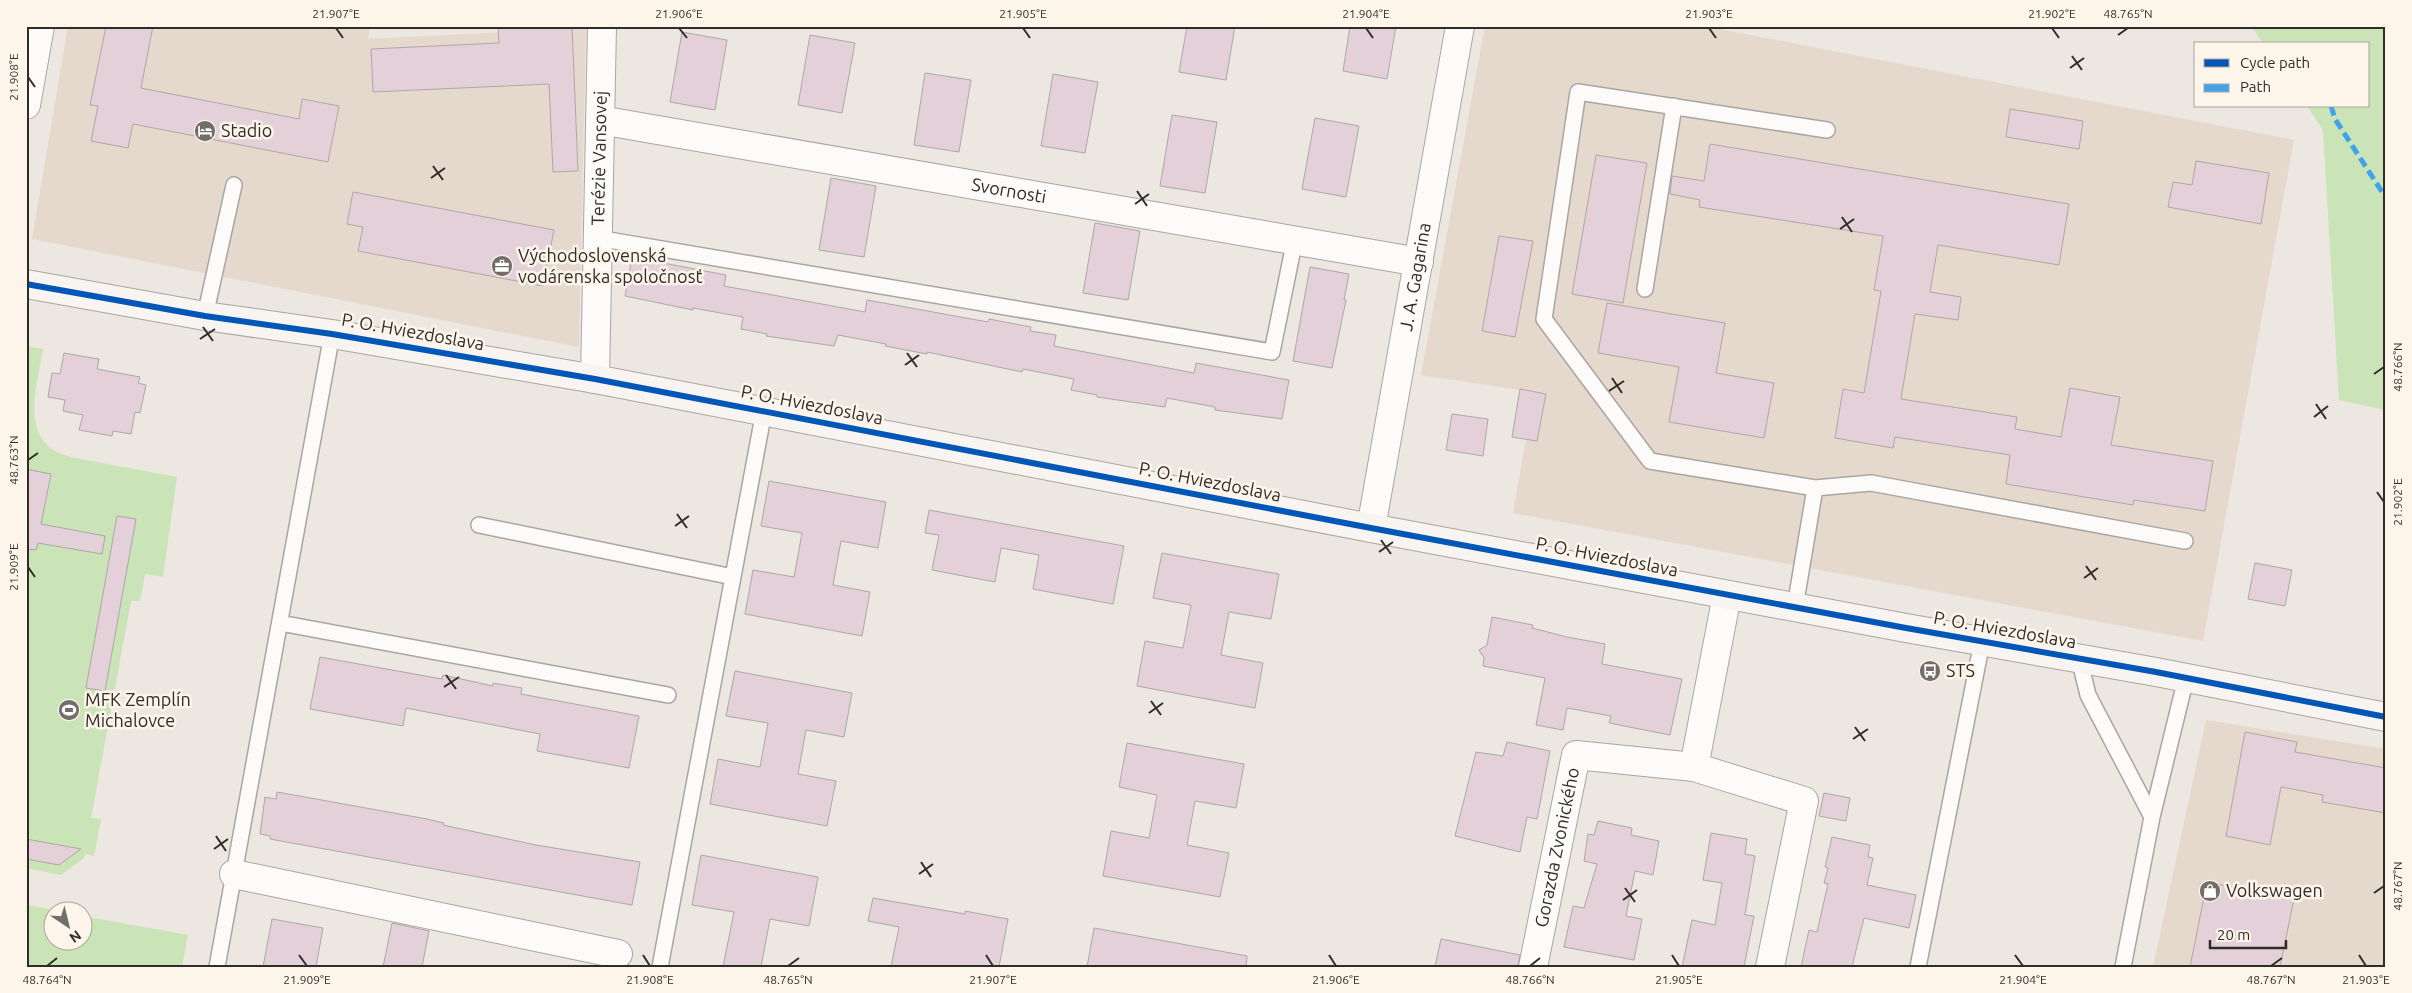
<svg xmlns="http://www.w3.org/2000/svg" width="2412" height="993" viewBox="0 0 2412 993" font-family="Ubuntu,sans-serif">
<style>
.industrial{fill:#e5d9ce}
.green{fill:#cae3b7}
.building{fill:#e3d0d8;stroke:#aca8a7}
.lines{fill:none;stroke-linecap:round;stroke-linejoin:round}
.lane-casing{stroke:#a9a6a1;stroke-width:18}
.street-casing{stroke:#a9a6a1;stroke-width:30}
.secondary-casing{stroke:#a9a6a1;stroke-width:30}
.lane{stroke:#fcfbfa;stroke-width:15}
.street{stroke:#fcfbfa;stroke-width:28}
.secondary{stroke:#f7f4f2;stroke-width:28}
.quiet{stroke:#3ea3eb;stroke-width:5;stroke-dasharray:10 5;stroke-linecap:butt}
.cycleway-casing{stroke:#fdf4ea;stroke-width:9}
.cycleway{stroke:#0057b8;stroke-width:6}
.ticks{fill:none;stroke:#302d29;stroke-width:2}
.labels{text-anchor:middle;stroke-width:5;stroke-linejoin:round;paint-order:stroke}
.poi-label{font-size:18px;fill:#302d29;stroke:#fdf4ea;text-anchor:start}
.street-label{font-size:18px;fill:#302d29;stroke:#fdf4ea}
.neatline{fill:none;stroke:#302d29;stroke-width:2}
.ticks-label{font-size:12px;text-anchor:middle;fill:#302d29}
</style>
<rect width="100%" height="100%" fill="#ece7e1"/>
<!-- industrial -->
<path class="industrial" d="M68 26H370L368 39 586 28 579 347 32 239Z
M1485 26H1704L2294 140 2203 641 1513 513 1526 439 1537 441 1546 394 1421 375Z
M2206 720 2386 749V967H2153Z"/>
<!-- green -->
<path class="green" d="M2251 26H2386V410L2339 400 2323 130 2307 106H2368V44H2264Z
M26 346 43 349C39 376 24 421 46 444 52 451 61 454 70 457L177 477 163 577 145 574 140 601H131L91 818 101 819 94 856 85 854 84 858 61 875 26 868Z
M26 905 55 910H52V940H82L83 916 188 935 182 967H26Z"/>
<!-- building -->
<path class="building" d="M106 26H153L141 88 299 119 302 99 339 106 328 162 133 124 128 148 91 141 98 106 90 105Z
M498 26H572L578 171 553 172 549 84 373 92 371 49 499 43Z
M1187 26H1235L1226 80 1179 72Z
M1350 26H1396L1387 79 1343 71Z
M682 32 727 40 715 110 670 102Z
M810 35 855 43 842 113 798 105Z
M925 73 971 80 959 152 914 145Z
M1053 74 1098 82 1085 153 1041 146Z
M2010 109 2083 121 2079 149 2006 137Z
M1172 115 1217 122 1205 193 1160 186Z
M1315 118 1359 126 1346 197 1302 189Z
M1710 144 2069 204 2059 265 1938 245 1930 292 1961 297 1958 320 1915 314 1901 399 2017 417 2015 429 2061 437 2070 388 2120 397 2111 445 2213 461 2205 511 2134 500 2133 505 2006 484 2010 455 1895 437 1893 448 1835 438 1843 389 1864 393 1881 291 1874 290 1883 236 1699 207 1700 200 1670 194 1672 176 1704 181Z
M1596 155 1647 163 1623 303 1572 294Z
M2196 161 2269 173 2261 224 2168 207 2173 182 2192 185Z
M831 178 876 186 864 257 819 250Z
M353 192 554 230 543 286 358 251 363 227 347 224Z
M1095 223 1140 231 1128 300 1083 293Z
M1499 236 1533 241 1515 337 1482 331Z
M632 257 726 275 724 286 865 312 867 300 988 322 989 319 1031 327 1030 331 1056 335 1054 346 1194 373 1196 363 1289 380 1282 419 1215 410V407L1167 398 1165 407 1097 397V395L1071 390 1074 379 1023 369 1022 372 927 352V354L885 346 886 344 838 335 834 346 766 336 767 334 741 329 743 317 693 308V310L625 296Z
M1310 267 1349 274 1344 300H1346L1332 368 1293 361Z
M1607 303 1725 323 1716 373 1774 383 1764 438 1669 422 1679 367 1598 353Z
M64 353 99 359 97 369 140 377 138 383 146 385 140 413 135 412 131 434 113 431 112 436 79 430 83 415 63 411 65 400 48 397 52 373 60 374Z
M1520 389 1546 394 1537 441 1512 437Z
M1452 414 1488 419 1483 456 1446 450Z
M26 469 51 474 41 524 105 536 102 554 38 543 36 550 26 549Z
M769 481 886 502 878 548 841 541 833 585 870 592 862 636 745 614 753 570 794 577 802 533 761 526Z
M929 510 1124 546 1113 604 1033 589 1039 555 1001 548 995 582 932 570 939 535 925 533Z
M117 516 136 519 105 691 86 688Z
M1162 553 1279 574 1271 619 1229 612 1221 655 1263 663 1255 708 1137 686 1145 641 1183 648 1191 605 1153 598Z
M2255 563 2292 570 2285 606 2248 599Z
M1492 617 1533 625 1532 628 1567 637 1605 644 1602 664 1682 679 1670 735 1609 723 1611 716 1567 708 1563 730 1536 725 1545 678 1483 666 1484 658 1479 650 1487 645Z
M320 657 442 679 443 675 493 686V683L522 688 521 694 639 716 629 768 537 751 540 734 406 708 403 726 310 709Z
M735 671 852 693 844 737 806 730 798 774 836 781 827 826 710 804 718 759 760 767 768 723 726 716Z
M2245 732 2297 742 2295 752 2386 768V813L2322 802 2323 795 2281 787 2270 845 2226 836Z
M1507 742 1550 751 1537 819 1527 817 1520 852 1455 836 1476 752 1503 756Z
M1127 743 1244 764 1236 808 1195 801 1187 845 1229 853 1220 897 1103 876 1111 831 1149 838 1157 795 1119 787Z
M277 792 427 819 444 823 443 825 536 845 640 862 632 905 270 839V836L260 834 265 797 276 799Z
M1824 793 1850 798 1846 821 1819 816Z
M1598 821 1632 828 1631 835 1659 841 1653 875 1635 871 1626 916 1642 919 1634 960 1564 947 1573 906 1584 908 1597 864 1584 861 1588 834 1594 835Z
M1711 833 1747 839 1745 854 1755 856 1745 915 1754 916 1744 967H1682L1692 920 1715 925 1722 883 1703 880Z
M1832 837 1870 845 1868 857 1873 858 1867 885 1916 895 1909 928 1864 918 1852 967H1801L1809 930 1817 932 1828 884 1824 883 1828 868 1825 867Z
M26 839 81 849 59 865 26 859Z
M701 855 818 877 809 926 770 919 761 967H723L734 912 692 905Z
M2207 882 2294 899 2280 967H2190Z
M873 898 965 914V911L1008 919 999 967H891L899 927 868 921Z
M272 919 323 928 316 967H263Z
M392 923 429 931 422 967H383Z
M1094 928 1247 956 1246 967H1087Z
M1441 939 1520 955 1518 967H1435Z"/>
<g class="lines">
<!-- lane casing -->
<g class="lane-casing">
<path id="lane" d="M1827 130 1578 92 1544 319 1650 461 1815 488 1871 483 2185 541
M597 238 1272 352 1295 239
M1645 289 1674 106
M205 316 234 185
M479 525 733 577
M1795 607 1815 488
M280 623 668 695
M2079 658 2088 695 2152 817
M217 967 332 334
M660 967 764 411
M1918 967 1982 642
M2123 967 2152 817 2186 678"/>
</g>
<!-- street casing -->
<g class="street-casing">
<g id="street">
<path d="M26 105 40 26"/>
<path id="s1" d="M600 120 1419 262"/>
<path id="s2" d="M595 379 602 26"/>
<path id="s3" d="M1371 528 1460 26"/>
<path d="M1727 595 1694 767 1804 801 1770 967"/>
<path d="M234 874 618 954"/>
<path id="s4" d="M1533 967 1576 755 1694 767"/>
</g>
</g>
<!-- secondary casing -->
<g class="secondary-casing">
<path id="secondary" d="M26 284 205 316 332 334 595 379 1371 528 1906 628 2156 672 2386 717"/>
</g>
<!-- lane -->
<use href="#lane" class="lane"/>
<!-- street -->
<use href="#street" class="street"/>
<!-- secondary -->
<use href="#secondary" class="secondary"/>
<!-- quiet -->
<path class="quiet" d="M2331 106 2335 119 2386 198"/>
<!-- cycleway casing -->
<g class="cycleway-casing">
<path id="cycleway" d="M26 284 205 316 332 334 595 379 1371 528 1906 628 2156 672 2386 717"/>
</g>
<!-- cycleway -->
<use href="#cycleway" class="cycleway"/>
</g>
<!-- ticks -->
<path class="ticks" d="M336 28 343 38M679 28 687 38M1023 28 1030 38M1366 28 1373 38M1709 28 1716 38M2052 28 2059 38M2118 35 2128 28M2072 56 2082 70M2070 68 2084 58M28 77 35 87M433 166 443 180M431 178 445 168M1137 191 1147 206M1135 204 1149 194M1842 217 1852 232M1840 229 1854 219M203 327 213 341M200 339 215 329M907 353 917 367M905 365 919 355M2374 374 2384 367M1612 378 1622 393M1609 391 1624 381M2316 404 2326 419M2314 417 2328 406M28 460 38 453M2377 492 2384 502M677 514 687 528M675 526 689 516M1381 540 1391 554M1379 552 1393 542M2086 566 2096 580M28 567 35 577M2084 578 2098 568M446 675 456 689M444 687 459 677M1151 701 1161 715M1149 713 1163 703M1855 727 1865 741M1853 739 1868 729M216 836 226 851M214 849 228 839M921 862 931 877M919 874 933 864M1625 888 1635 902M2374 893 2384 886M1623 900 1637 890M299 955 307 966M643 955 650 966M986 955 993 966M1329 955 1336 966M1672 955 1679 966M2015 955 2023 966M2359 955 2366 966M47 966 57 958M788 966 799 958M1530 966 1540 958M2271 966 2282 958"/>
<!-- icons -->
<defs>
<g id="hotel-disc" transform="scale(1.125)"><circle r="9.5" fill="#726e69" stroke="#fdf4ea"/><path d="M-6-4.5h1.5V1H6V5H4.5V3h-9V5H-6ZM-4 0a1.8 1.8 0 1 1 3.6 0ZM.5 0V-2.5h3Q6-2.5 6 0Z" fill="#fff"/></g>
<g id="office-disc" transform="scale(1.125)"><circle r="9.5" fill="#726e69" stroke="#fdf4ea"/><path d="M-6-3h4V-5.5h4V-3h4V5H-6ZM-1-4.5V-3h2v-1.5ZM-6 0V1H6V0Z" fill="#fff"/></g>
<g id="bus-disc" transform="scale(1.125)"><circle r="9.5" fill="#726e69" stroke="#fdf4ea"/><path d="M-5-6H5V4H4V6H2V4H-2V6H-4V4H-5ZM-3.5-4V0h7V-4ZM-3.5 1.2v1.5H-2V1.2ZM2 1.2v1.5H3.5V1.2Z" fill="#fff"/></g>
<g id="stadium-disc" transform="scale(1.125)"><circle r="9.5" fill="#726e69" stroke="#fdf4ea"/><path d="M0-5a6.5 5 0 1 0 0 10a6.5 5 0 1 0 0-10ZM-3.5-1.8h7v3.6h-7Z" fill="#fff"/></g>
<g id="shop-disc" transform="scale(1.125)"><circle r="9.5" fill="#726e69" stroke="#fdf4ea"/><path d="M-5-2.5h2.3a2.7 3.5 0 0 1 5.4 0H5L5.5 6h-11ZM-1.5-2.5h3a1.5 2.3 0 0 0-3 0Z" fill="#fff"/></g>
</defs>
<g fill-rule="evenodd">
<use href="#hotel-disc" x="205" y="131"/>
<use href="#office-disc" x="502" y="266"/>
<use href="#bus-disc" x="1930" y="671"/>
<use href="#stadium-disc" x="69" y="710"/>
<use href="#shop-disc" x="2210" y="891"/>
</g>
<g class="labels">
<!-- poi labels -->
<g class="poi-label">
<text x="221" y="137">Stadio</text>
<text x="518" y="262">Východoslovenská<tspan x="518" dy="21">vodárenska spoločnosť</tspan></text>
<text x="1946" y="677">STS</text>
<text x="85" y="706">MFK Zemplín<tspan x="85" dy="21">Michalovce</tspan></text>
<text x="2226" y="897">Volkswagen</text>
</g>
<!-- street labels -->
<g class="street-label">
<text dy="6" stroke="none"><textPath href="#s2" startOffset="221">Terézie Vansovej</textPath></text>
<text dy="6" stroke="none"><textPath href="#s1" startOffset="415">Svornosti</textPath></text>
<text dy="6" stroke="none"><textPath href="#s3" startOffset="255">J. A. Gagarina</textPath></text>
<text transform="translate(413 332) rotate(10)" y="6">P. O. Hviezdoslava</text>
<text transform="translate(812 405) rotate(11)" y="6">P. O. Hviezdoslava</text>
<text transform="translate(1210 482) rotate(11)" y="6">P. O. Hviezdoslava</text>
<text transform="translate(1607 557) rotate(11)" y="6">P. O. Hviezdoslava</text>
<text transform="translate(2005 630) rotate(10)" y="6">P. O. Hviezdoslava</text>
<text dy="6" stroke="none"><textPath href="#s4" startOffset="122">Gorazda Zvonického</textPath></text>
</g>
</g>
<!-- border -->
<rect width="2412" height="993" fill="none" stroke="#fdf4ea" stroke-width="55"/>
<!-- legend -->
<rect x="2194" y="42" width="175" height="65" fill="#fdf4ea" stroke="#aba49d"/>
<rect x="2204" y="59" width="25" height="8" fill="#0057b8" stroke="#aba49d"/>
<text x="2240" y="68" font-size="15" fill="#302d29">Cycle path</text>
<rect x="2204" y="84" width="25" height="8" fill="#3ea3eb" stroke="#aba49d"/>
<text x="2240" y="92" font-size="15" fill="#302d29">Path</text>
<!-- north arrow -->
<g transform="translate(68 926) rotate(145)"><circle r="24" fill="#fdf4ea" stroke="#aba49d"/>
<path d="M0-4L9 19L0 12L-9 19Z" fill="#726e69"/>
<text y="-8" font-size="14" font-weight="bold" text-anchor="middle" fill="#302d29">N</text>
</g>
<!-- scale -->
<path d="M2210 940v8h76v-8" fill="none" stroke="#302d29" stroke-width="2.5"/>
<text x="2217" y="940" font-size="15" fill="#302d29" stroke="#fdf4ea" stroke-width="4" paint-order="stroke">20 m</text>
<rect x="28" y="28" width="2356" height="938" class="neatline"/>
<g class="ticks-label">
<text x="336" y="18">21.907°E</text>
<text x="679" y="18">21.906°E</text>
<text x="1023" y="18">21.905°E</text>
<text x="1366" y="18">21.904°E</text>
<text x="1709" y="18">21.903°E</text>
<text x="2052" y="18">21.902°E</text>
<text x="2128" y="18">48.765°N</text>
<text transform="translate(14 77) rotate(-90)" y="4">21.908°E</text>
<text transform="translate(2398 367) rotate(-90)" y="4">48.766°N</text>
<text transform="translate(14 460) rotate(-90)" y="4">48.763°N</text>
<text transform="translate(2398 502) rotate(-90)" y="4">21.902°E</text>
<text transform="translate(14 567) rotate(-90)" y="4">21.909°E</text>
<text transform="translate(2398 886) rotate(-90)" y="4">48.767°N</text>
<text x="47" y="984">48.764°N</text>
<text x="307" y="984">21.909°E</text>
<text x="650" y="984">21.908°E</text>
<text x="788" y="984">48.765°N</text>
<text x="993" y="984">21.907°E</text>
<text x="1336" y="984">21.906°E</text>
<text x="1530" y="984">48.766°N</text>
<text x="1679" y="984">21.905°E</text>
<text x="2023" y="984">21.904°E</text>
<text x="2271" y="984">48.767°N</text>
<text x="2366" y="984">21.903°E</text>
</g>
</svg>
